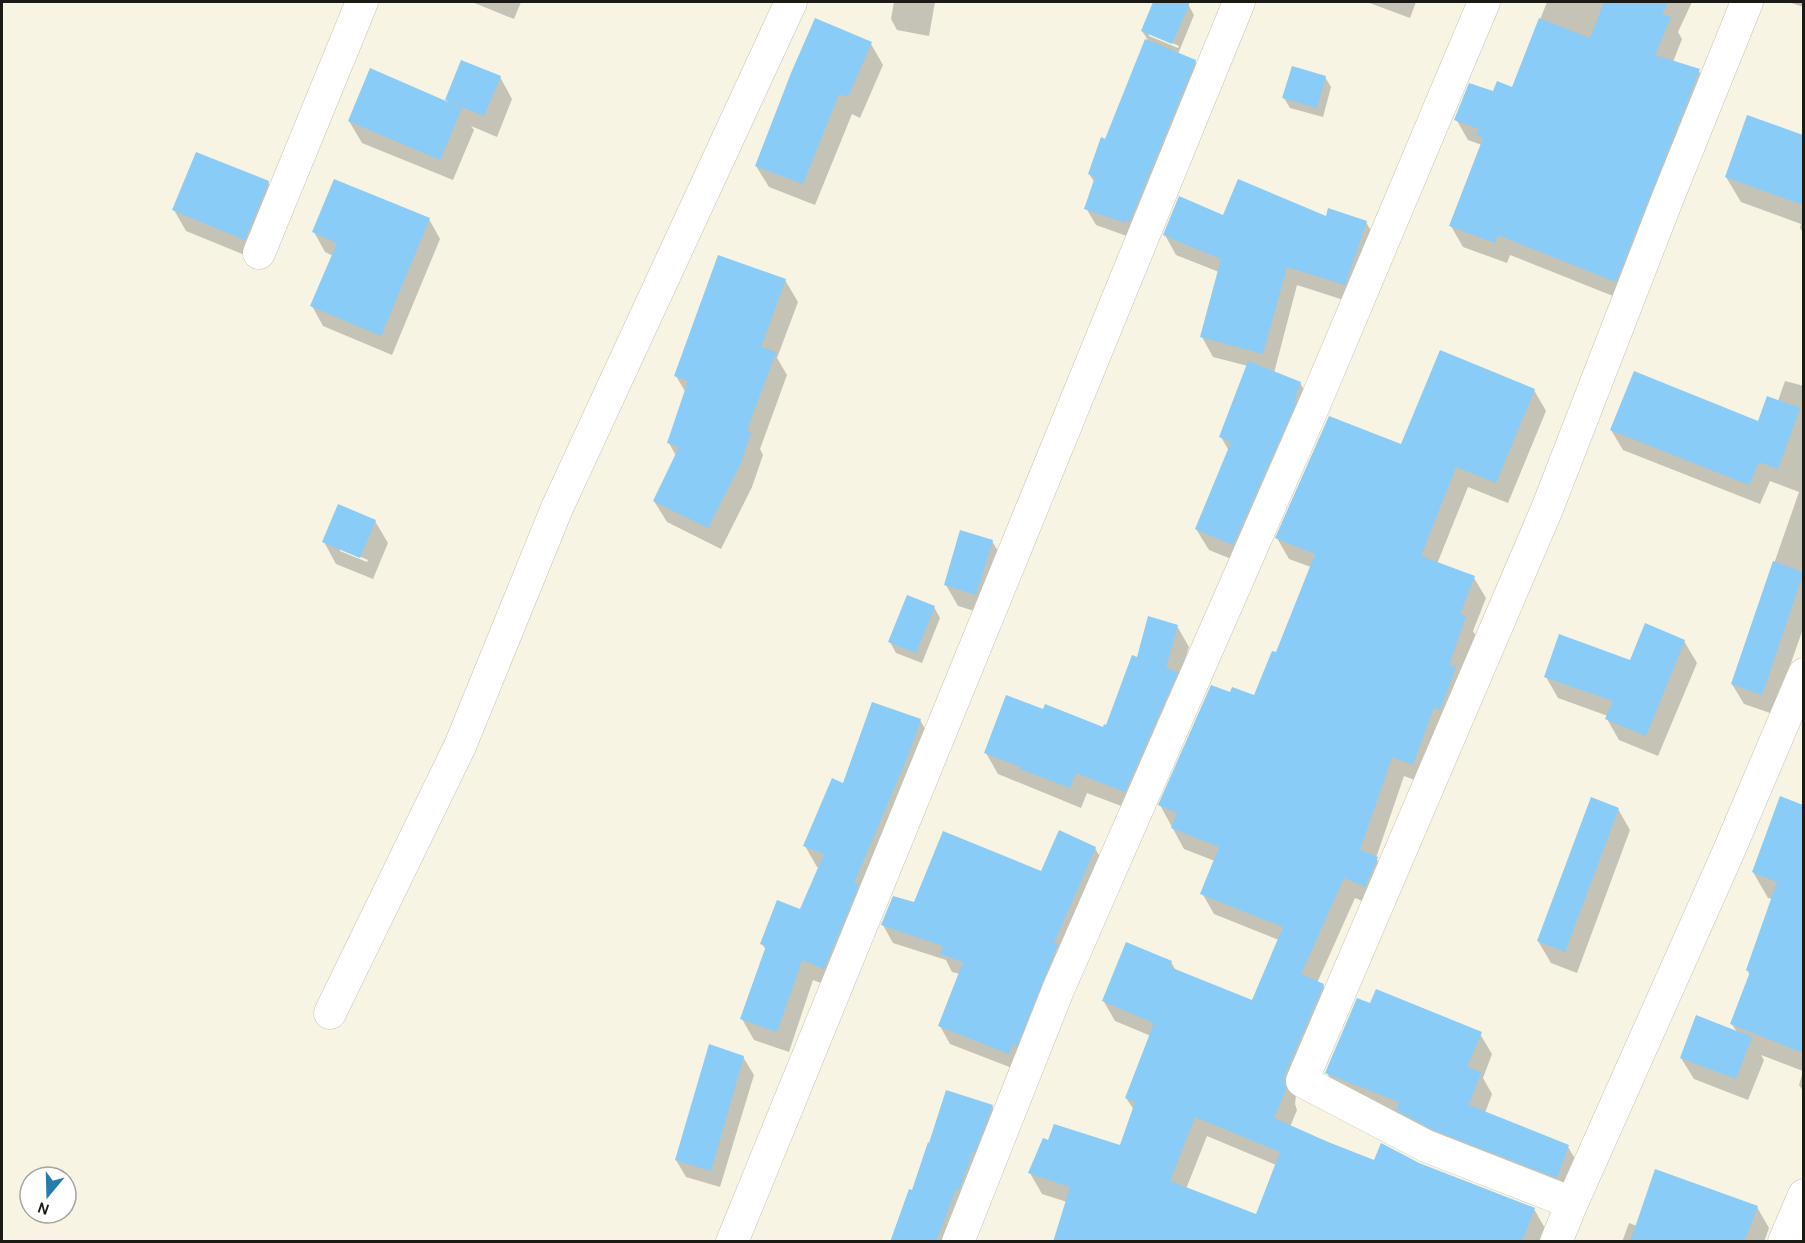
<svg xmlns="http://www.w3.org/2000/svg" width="1805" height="1243" viewBox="0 0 1805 1243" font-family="Karla,sans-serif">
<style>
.shadow{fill:#0003;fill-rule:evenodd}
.building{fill:#88ccf7;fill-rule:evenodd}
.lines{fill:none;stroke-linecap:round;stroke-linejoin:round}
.minor-casing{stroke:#c6c3b4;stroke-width:33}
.minor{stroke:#fff;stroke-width:32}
</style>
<rect width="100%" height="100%" fill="#f7f4e4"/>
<!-- shadow -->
<path class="shadow" d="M472 2H521L514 19Z
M894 2H935L929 36 897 30 891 19Z
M1155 2H1181L1188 4 1194 15 1178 54 1195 61 1205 78 1135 239 1096 225 1086 208 1095 183 1089 174 1106 141 1149 42 1142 31ZM1149 33 1179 46 1178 48 1149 36Z
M1367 2H1416L1410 18Z
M1547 2H1692L1678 32 1682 39 1673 62 1699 71 1711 92 1628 302 1510 255 1507 263 1463 247 1451 226 1482 145 1468 140 1456 119 1494 93 1513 88Z
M1788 2H1804V7Z
M871 44 883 65 860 118 852 114 815 205 769 187 756 166Z
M500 77 512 99 497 137 471 126 474 130 453 180 362 143 349 121 449 104 446 99Z
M1325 77 1331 87 1323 117 1290 108 1284 98Z
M1748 116 1804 136V234L1800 228 1801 224 1741 202 1726 177Z
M268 182 281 204 257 260 186 231 174 210Z
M1224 217 1327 218 1366 222 1377 242 1356 304 1297 285 1274 373 1300 383 1313 405 1246 565 1209 550 1196 529 1229 451 1221 437 1248 366 1213 357 1202 337 1219 272 1176 255 1165 235Z
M429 219 440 239 392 355 323 326 312 306 333 256 325 252 314 232Z
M785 280 798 302 777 358 787 375 760 449 763 455 752 487 721 549 667 522 654 501 676 456 669 443 686 393 676 376Z
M1785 381 1804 386V626L1773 714 1744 704 1732 684 1799 492 1770 481 1760 504 1623 450 1611 430 1759 423 1778 401Z
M1534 390 1546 411 1508 503 1468 487 1437 564 1474 578 1486 598 1473 631 1477 638 1425 784 1404 776 1376 858 1389 879 1377 907 1355 898 1317 983 1323 985 1335 1006 1296 1095 1295 1104 1297 1110 1290 1127 1375 1161 1419 1164 1534 1209 1546 1230 1542 1242H1055L1067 1202 1042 1194 1030 1173 1121 1147 1134 1110 1126 1098 1151 1036 1115 1021 1103 1000 1171 962 1176 971 1253 1002 1279 940 1214 914 1202 893 1215 861 1184 849 1160 805 1231 693 1255 697 1277 654 1311 567 1289 559 1277 538 1402 446ZM1207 1136 1276 1165 1257 1216 1186 1189Z
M375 521 388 543 373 579 336 564 324 542ZM340 548 368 560 367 562 340 551Z
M992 541 1005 563 988 615 958 606 946 585Z
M934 607 940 618 922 663 896 653 890 642Z
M1177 626 1189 647 1137 812 1087 793 1081 808 998 774 986 753 1044 711 1104 729 1107 727 1138 659Z
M1684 641 1697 663 1658 756 1619 740 1607 719 1608 716 1558 698 1546 677 1630 662Z
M920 720 932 741 836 989 813 980 789 1052 754 1040 742 1019 766 950 762 944 800 911 819 868 817 867 805 846Z
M1804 800V1092L1799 1085 1803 1071 1761 1055 1764 1060 1748 1100 1694 1079 1681 1058 1737 1032 1731 1023 1750 975 1747 970 1773 899 1768 898 1753 872 1802 806Z
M1618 809 1630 830 1577 973 1551 963 1538 941Z
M1095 848 1105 866 1020 1071 950 1044 940 1026 960 974 952 972 946 960 893 943 883 925 914 904 1041 873Z
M1480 1034 1492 1054 1483 1078 1492 1094 1485 1113 1568 1147 1580 1167 1569 1198 1339 1093 1327 1073Z
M743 1057 754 1075 720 1187 686 1177 676 1160Z
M992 1106 1004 1127 955 1242H892L913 1192Z
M1757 1207 1769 1228 1764 1242H1622L1629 1223 1637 1226Z"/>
<!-- building -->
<path class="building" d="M1153 2H1190L1172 44 1141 31Z
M1604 2H1668L1662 14 1671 17 1655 55 1700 69 1616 282 1498 235 1495 243 1449 226 1483 138 1476 135 1479 129 1454 120 1469 83 1493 91 1497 81 1512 87 1539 18 1590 38Z
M815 18 872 42 848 97 839 94 803 184 755 166 791 73Z
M1145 39 1196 60 1130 221 1127 220 1126 223 1084 209 1095 177 1088 174 1101 137 1105 139Z
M461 60 501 76 484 116 445 100Z
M1292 66 1326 76 1317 108 1282 98Z
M370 68 462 108 440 160 348 121Z
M1747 115 1803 135V205L1725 177Z
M196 152 269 181 245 240 172 210Z
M334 179 430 218 381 336 310 306 337 243 312 232Z
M1238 179 1326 216 1328 208 1367 221 1345 285 1287 267 1263 354 1200 337 1221 259 1163 235 1179 196 1223 215Z
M718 255 786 279 761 347 776 352 747 430 751 432 740 465 708 528 653 501 679 447 667 443 688 381 674 376Z
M1440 350 1535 389 1496 483 1456 467 1421 556 1475 576 1460 614 1466 616 1449 665 1456 667 1440 710 1434 707 1413 765 1392 757 1360 850 1378 857 1365 887 1344 878 1301 974 1324 984 1285 1074 1284 1082 1286 1089 1274 1118 1328 1142 1374 1160 1381 1143 1419 1163 1535 1208 1522 1242H1053L1070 1187 1028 1173 1043 1138 1048 1140 1054 1124 1120 1145 1135 1102 1125 1098 1154 1023 1102 1001 1126 942 1172 961 1170 967 1252 1000 1283 927 1200 894 1219 847 1171 828 1177 813 1158 805 1211 685 1230 692 1232 687 1254 695 1272 651 1276 652 1315 554 1275 538 1329 416 1401 444ZM1195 1117 1280 1152 1256 1214 1170 1181Z
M1248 361 1301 382 1294 402 1296 403 1233 545 1195 529 1231 442 1219 437Z
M1634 371 1758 421 1767 396 1800 408 1778 469 1759 462 1749 485 1610 430Z
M338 504 376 520 360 558 322 542Z
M960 530 993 540 976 595 944 585Z
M1773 561 1803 572V574L1762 695 1731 684Z
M907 595 935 606 916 653 888 642Z
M1148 616 1178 625 1166 668 1178 672 1125 792 1076 773 1070 788 1020 769 1021 767 984 753 1006 695 1043 709 1045 704 1103 727 1104 724 1106 725 1132 655 1137 657Z
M1645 623 1685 640 1646 736 1605 719 1613 701 1544 677 1559 634 1630 660Z
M872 702 921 719 910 751 854 883 859 885 824 969 802 960 777 1032 740 1019 766 946 760 944 777 900 800 909 824 854 803 846 832 778 843 783Z
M1780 796 1803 805V1053L1730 1024 1750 972 1746 970 1777 882 1752 872Z
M1591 797 1619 808 1565 952 1537 941Z
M1059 830 1096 847 1054 943 1058 944 1017 1046 1013 1044 1009 1054 938 1026 963 962 940 954 943 946 881 925 893 896 914 902 943 831 1041 871Z
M1376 989 1482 1032 1467 1067 1481 1072 1469 1105 1569 1145 1557 1178 1433 1130 1396 1110 1399 1102 1325 1073 1357 998 1370 1003Z
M1696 1015 1752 1037 1736 1079 1680 1058Z
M709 1044 744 1056 711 1171 675 1160Z
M946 1090 993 1105 975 1152 973 1151 959 1190 956 1189 936 1242H890L909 1189 912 1190 928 1142 929 1143Z
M1655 1169 1758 1206 1744 1242H1630Z"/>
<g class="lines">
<!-- minor casing -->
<g class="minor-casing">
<path id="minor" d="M259 253 362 2
M330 1013 460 746 557 508 791 2
M1572 1203 1426 1146 1302 1081 1547 509 1667 200 1747 2
M732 1242 1239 2
M958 1242 1058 990 1315 403 1484 2
M1556 1242 1572 1203 1728 853 1804 674
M1784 1242 1804 1195"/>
</g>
<!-- minor -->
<use href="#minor" class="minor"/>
</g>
<!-- border -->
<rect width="1805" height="1243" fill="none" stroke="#1b1a15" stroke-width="6"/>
<!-- north arrow -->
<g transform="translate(48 1195) rotate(199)"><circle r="28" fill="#ffffff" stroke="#a4a3a1" stroke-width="1.5"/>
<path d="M0-4.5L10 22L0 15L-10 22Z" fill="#257baa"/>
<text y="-9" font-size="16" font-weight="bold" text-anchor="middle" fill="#1b1a15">N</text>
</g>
</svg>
